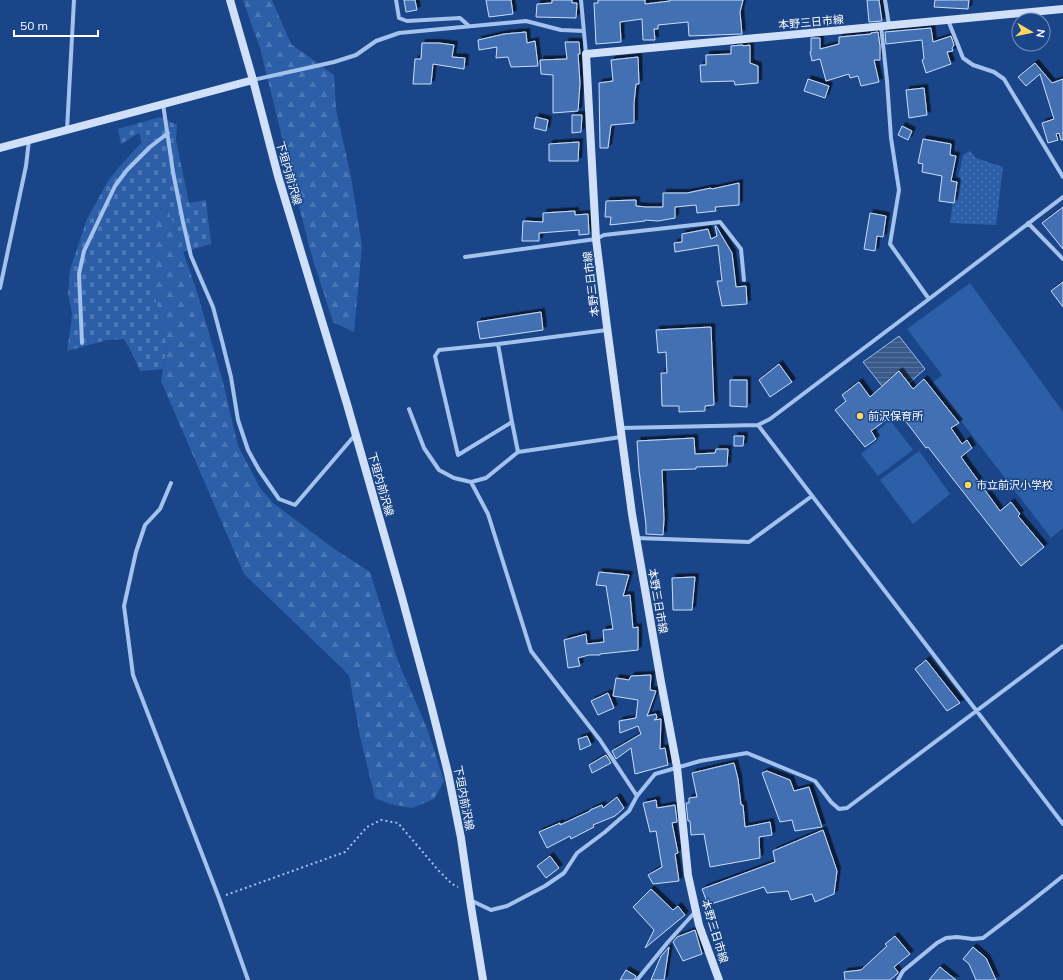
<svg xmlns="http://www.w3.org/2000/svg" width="1063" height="980" viewBox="0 0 1063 980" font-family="Mulish,'Noto Sans JP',sans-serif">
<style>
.grass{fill:url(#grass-dots)}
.forest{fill:url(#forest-firs)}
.cemetery{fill:url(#cemetery-stones)}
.park{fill:#2d5fa8}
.water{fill:url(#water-rules);stroke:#96bcef}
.building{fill:#4370b2;stroke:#c9ddf9;filter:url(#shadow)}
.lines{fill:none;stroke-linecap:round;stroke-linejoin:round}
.path{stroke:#a3c2ed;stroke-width:2;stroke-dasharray:2 3;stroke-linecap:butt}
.street{stroke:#a3c2ed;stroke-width:4}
.secondary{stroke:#d0e0f9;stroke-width:8}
.poi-dot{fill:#ffd75f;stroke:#1a4689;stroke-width:1.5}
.labels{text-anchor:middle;stroke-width:3;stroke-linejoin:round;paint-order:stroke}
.street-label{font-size:11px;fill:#fff;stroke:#1a4689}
.poi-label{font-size:11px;fill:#fff;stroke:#1a4689;text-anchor:start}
</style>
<defs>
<pattern id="grass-dots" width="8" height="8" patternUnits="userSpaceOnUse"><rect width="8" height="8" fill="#2d5fa8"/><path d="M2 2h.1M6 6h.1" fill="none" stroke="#4c77b5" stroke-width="1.8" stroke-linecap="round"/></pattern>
<pattern id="forest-firs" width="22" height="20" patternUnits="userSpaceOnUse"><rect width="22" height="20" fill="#2d5fa8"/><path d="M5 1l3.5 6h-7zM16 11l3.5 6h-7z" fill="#4c77b5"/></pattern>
<pattern id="cemetery-stones" width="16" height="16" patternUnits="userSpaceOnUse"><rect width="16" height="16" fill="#2d5fa8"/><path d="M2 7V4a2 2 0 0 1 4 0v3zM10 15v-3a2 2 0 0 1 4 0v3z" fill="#4c77b5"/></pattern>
<pattern id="water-rules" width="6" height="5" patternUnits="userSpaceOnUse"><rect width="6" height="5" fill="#3a5a8c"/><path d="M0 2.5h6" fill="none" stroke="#58739d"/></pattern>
<filter id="shadow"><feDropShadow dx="3.5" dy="-3.5" stdDeviation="0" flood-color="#0009"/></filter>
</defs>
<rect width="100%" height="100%" fill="#1a4689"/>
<!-- grass -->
<path class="grass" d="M970 151 976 158 1003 167 996 225 950 223 952 208 963 155Z"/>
<!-- forest -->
<path class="forest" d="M243 0H272L291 44 334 75 336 109 351 177 362 246 354 332 333 322 310 250 260 48Z
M153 208 169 211 197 292 223 382 238 446 260 488 273 503 333 548 370 572 397 659 427 728 444 781 434 799 412 808 390 804 375 798 360 736 349 675 244 574 161 381 167 347 153 289Z"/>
<!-- cemetery -->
<path class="cemetery" d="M160 117 177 125 176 140 189 203 206 200 211 244 183 252 169 211 153 208V289L167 347 163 369 140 371 132 353 124 339 107 340 67 351 71 325 72 312 68 295 70 270 87 219 108 181 120 166 142 142 139 133 121 144 118 129Z"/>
<!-- park -->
<path class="park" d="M970 283 1063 412V528L1051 538 932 383 942 375 907 329Z
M890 420 913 450 878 476 861 454 879 439 875 433Z
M919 451 950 494 913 524 880 480Z"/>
<!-- water -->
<path class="water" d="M899 336 925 369 909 383 899 371 882 386 863 362Z"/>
<!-- building -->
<path class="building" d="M404 0H415L417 10 406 12Z
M486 0H511L513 14 489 17Z
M552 0H572V3H577L576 18 536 17 537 4 552 3Z
M598 0H645V4L670 1V0H743L740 12 742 34 689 36 688 22 658 25V29H654L655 40H643L642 19 620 22 621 42 596 44 594 3H598Z
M867 0H879L882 21 869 22Z
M935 0H969L968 9 934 7Z
M931 28 933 42 951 36 954 45 952 48 953 51 947 52 951 64 926 73 922 60 924 59 922 40 886 44 885 32Z
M526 32 527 43 535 41 538 66 511 67 508 57 496 58 497 47 479 50 478 40 504 34Z
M878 32 880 46V60H874L879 82 861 86 858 76 850 78 849 74 826 81 820 59 812 61 810 52H811V38H820V49L839 44V37L871 34V33Z
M565 42H579L580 54H578L580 83 578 111 553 113V75L541 74 540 60 567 59Z
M422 43H439L454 45 452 57 465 58 464 69 433 64 431 84H413L415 59H421Z
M743 45V46L750 45V63L758 66V83L735 85 734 81 701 82 700 65H706V55L731 54V46Z
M638 57 639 84H636L634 103V123L611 125 608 148H600L599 83 613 81 611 60Z
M1035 63 1052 83 1063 79V140H1061L1059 133 1056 134 1058 140 1048 143 1042 123 1054 119 1040 74 1026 86 1018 77Z
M808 79 829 86 825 98 804 91Z
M924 88 927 115 909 118 906 90Z
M572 115H582L581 132 572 133Z
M536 117 548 120 546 131 534 128Z
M902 126 912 131 908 140 898 135Z
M923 139 951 144 950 155 956 156 951 181 957 182 954 203 939 201 942 176 922 172 923 164 918 163Z
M579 142 578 161H549V144Z
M739 183V205L715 207 716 211 697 213 696 205 675 207V218L658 221 645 220V221L610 225 611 217H605L606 201 636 200V206L646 207H663V193H687L711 188 712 189Z
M1063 207V249L1042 223Z
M575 211V215L588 214 589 234 579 235V230L539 233V241H522L523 221 543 222V213Z
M870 213 886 216 883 237 877 236 875 251 864 249Z
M715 226H716L732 253 736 287 746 286 747 304 722 306 717 281H722L718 245 675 252 674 243 682 242V234L708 229 711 239 717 236Z
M1063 282V307L1051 291Z
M541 312 543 330 480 339 477 322Z
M711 327 714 405 705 406V411L679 412V406H662L661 373H667L666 352 658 353 656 330Z
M779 364 792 382 770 397 759 380Z
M899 371 913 389 924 379 959 423 951 428 962 444 967 440 972 448 961 457 1000 511 1011 502 1020 514 1018 516 1044 547 1021 566 928 447 926 448 898 411 871 431 876 439 865 447 835 410 846 401 842 395 859 382 870 397Z
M730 380H747V407L730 406Z
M734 436H744L743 446H734Z
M694 438 695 454 715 453 716 449H728L727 466 696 467V469L662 470 664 519 663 535 646 534V525L639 470 637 441Z
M599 572 629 575 623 596 630 595 633 628 638 627V650L600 654V655H589L578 658 580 666 568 668 564 640 586 634 587 644 604 642 603 630 613 629 606 586 596 585Z
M695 577 692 610H673L672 578Z
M926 660 960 703 947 711 915 669Z
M651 675 650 690 656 691 647 716 656 714 657 718 654 720 661 719 660 749 665 748 668 765 635 774 631 748 616 759 612 751 641 734 638 726 620 733 619 721 636 718 638 700 613 696 616 678 629 680 631 676Z
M608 693 614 708 598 715 591 701Z
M587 736 591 745 580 750 578 739Z
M606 755 611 763 592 773 589 765Z
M734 763 738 779 741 805H743L745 827 770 822 772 835 759 837 760 858 710 867 704 834 691 835 690 821H688L686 803H689V798L697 797 692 773Z
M767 771 790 780 794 791 809 787 822 827 795 831 792 820 780 822 762 773Z
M617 797 624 808 615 816 593 825 594 827 571 839 570 836 547 848 539 832 560 823V825L590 811V810L602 805 603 808Z
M656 800 657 808 675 805 677 822 672 823 678 853 675 854 679 881 653 884 648 875 662 867 656 831 650 832 643 803Z
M823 830 837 871 834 894 815 902 812 894 791 900 788 891 767 893 764 887 708 905 702 889 775 862 773 851Z
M550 856 559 868 546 878 537 866Z
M651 889 673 910 678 906 685 915 645 948 654 930 633 907Z
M695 930 702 954 683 961 673 942 677 937Z
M895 936 910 954 894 967 898 972V973L890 980H845L844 972 861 970 887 946 885 944Z
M669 947 664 980H651L661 956Z
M973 947 986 958 996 980H976L969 964 963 959Z
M940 967 956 980H929Z
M626 970 636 976 634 980H620Z"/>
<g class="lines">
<!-- path -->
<path class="path" d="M226 895 345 852 367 827 381 820 398 823 439 871 452 884 458 887"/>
<!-- street -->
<path class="street" d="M396 0 399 18 407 21 460 18 469 26
M581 0 586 54
M885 0 889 25
M948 20 963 58 973 65 994 72 1004 79 1063 177
M881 26 887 81 891 138 899 190 890 244 929 299
M253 80 334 62 356 55 376 41 399 33 526 21 561 30 584 31
M163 104 173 172 183 222 191 256 200 277 213 307 222 341 231 377 238 420 248 450 259 470 279 499 295 505 355 435
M67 130 74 0
M1028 223 1063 259
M465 257 596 239 604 235 720 222 741 249 744 280
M0 288 26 166 29 140
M82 343 79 274 84 251 115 186 127 170 150 147 168 133
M498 344 512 422 458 455 435 356 439 350Z
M498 344 607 330
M409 409 424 448 439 470 454 478 471 482 488 514 531 651 600 740 637 796
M758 425 1063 824
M621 428 758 425 770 419 929 299 1063 197
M518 452 621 437
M471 482 486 478 518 452 512 422
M171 483 160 509 145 525 136 552 124 606 133 675 219 898 248 980
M636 538 749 542 812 496
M470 900 491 910 507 906 545 886 564 873 577 853 605 832 629 811 637 796 655 774 700 761 747 753 815 781 831 802 839 809 847 808 1063 646
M637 980 668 942 696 911
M898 980 903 971 937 943 946 938 957 937 973 939 983 938 1029 903 1063 876"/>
<!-- secondary -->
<path class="secondary" d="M230 0 253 80 278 176 347 404 401 594 431 705 448 773 461 838 470 900 483 980
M0 148 253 80
M719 980 699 925 688 875 677 767 661 682 632 514 607 327 596 239 586 54 1063 9"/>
</g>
<!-- markers -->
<g class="poi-dot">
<circle cx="860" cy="416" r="4"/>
<circle cx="968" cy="485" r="4"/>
</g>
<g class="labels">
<!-- street labels -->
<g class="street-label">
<text transform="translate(811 22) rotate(-5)" y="4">本野三日市線</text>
<text transform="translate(289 173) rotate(74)" y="4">下垣内前沢線</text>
<text transform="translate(591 284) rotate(-97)" y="4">本野三日市線</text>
<text transform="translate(381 484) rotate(74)" y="4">下垣内前沢線</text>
<text transform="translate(658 601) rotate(80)" y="4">本野三日市線</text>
<text transform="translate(464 798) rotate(79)" y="4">下垣内前沢線</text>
<text transform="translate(715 931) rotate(73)" y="4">本野三日市線</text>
</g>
<!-- poi labels -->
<g class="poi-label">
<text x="868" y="420">前沢保育所</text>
<text x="976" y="489">市立前沢小学校</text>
</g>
</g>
<!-- north arrow -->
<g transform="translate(1031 32) rotate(99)"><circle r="19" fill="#1a4689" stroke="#7690b8"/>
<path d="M0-3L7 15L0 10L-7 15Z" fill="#ffd75f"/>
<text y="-6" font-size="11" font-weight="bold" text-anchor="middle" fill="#ffffff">N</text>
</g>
<!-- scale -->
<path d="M14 30v6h84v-6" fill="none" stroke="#ffffff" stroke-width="2"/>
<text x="20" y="30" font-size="12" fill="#ffffff" stroke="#1a4689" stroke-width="3" paint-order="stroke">50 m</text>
</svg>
